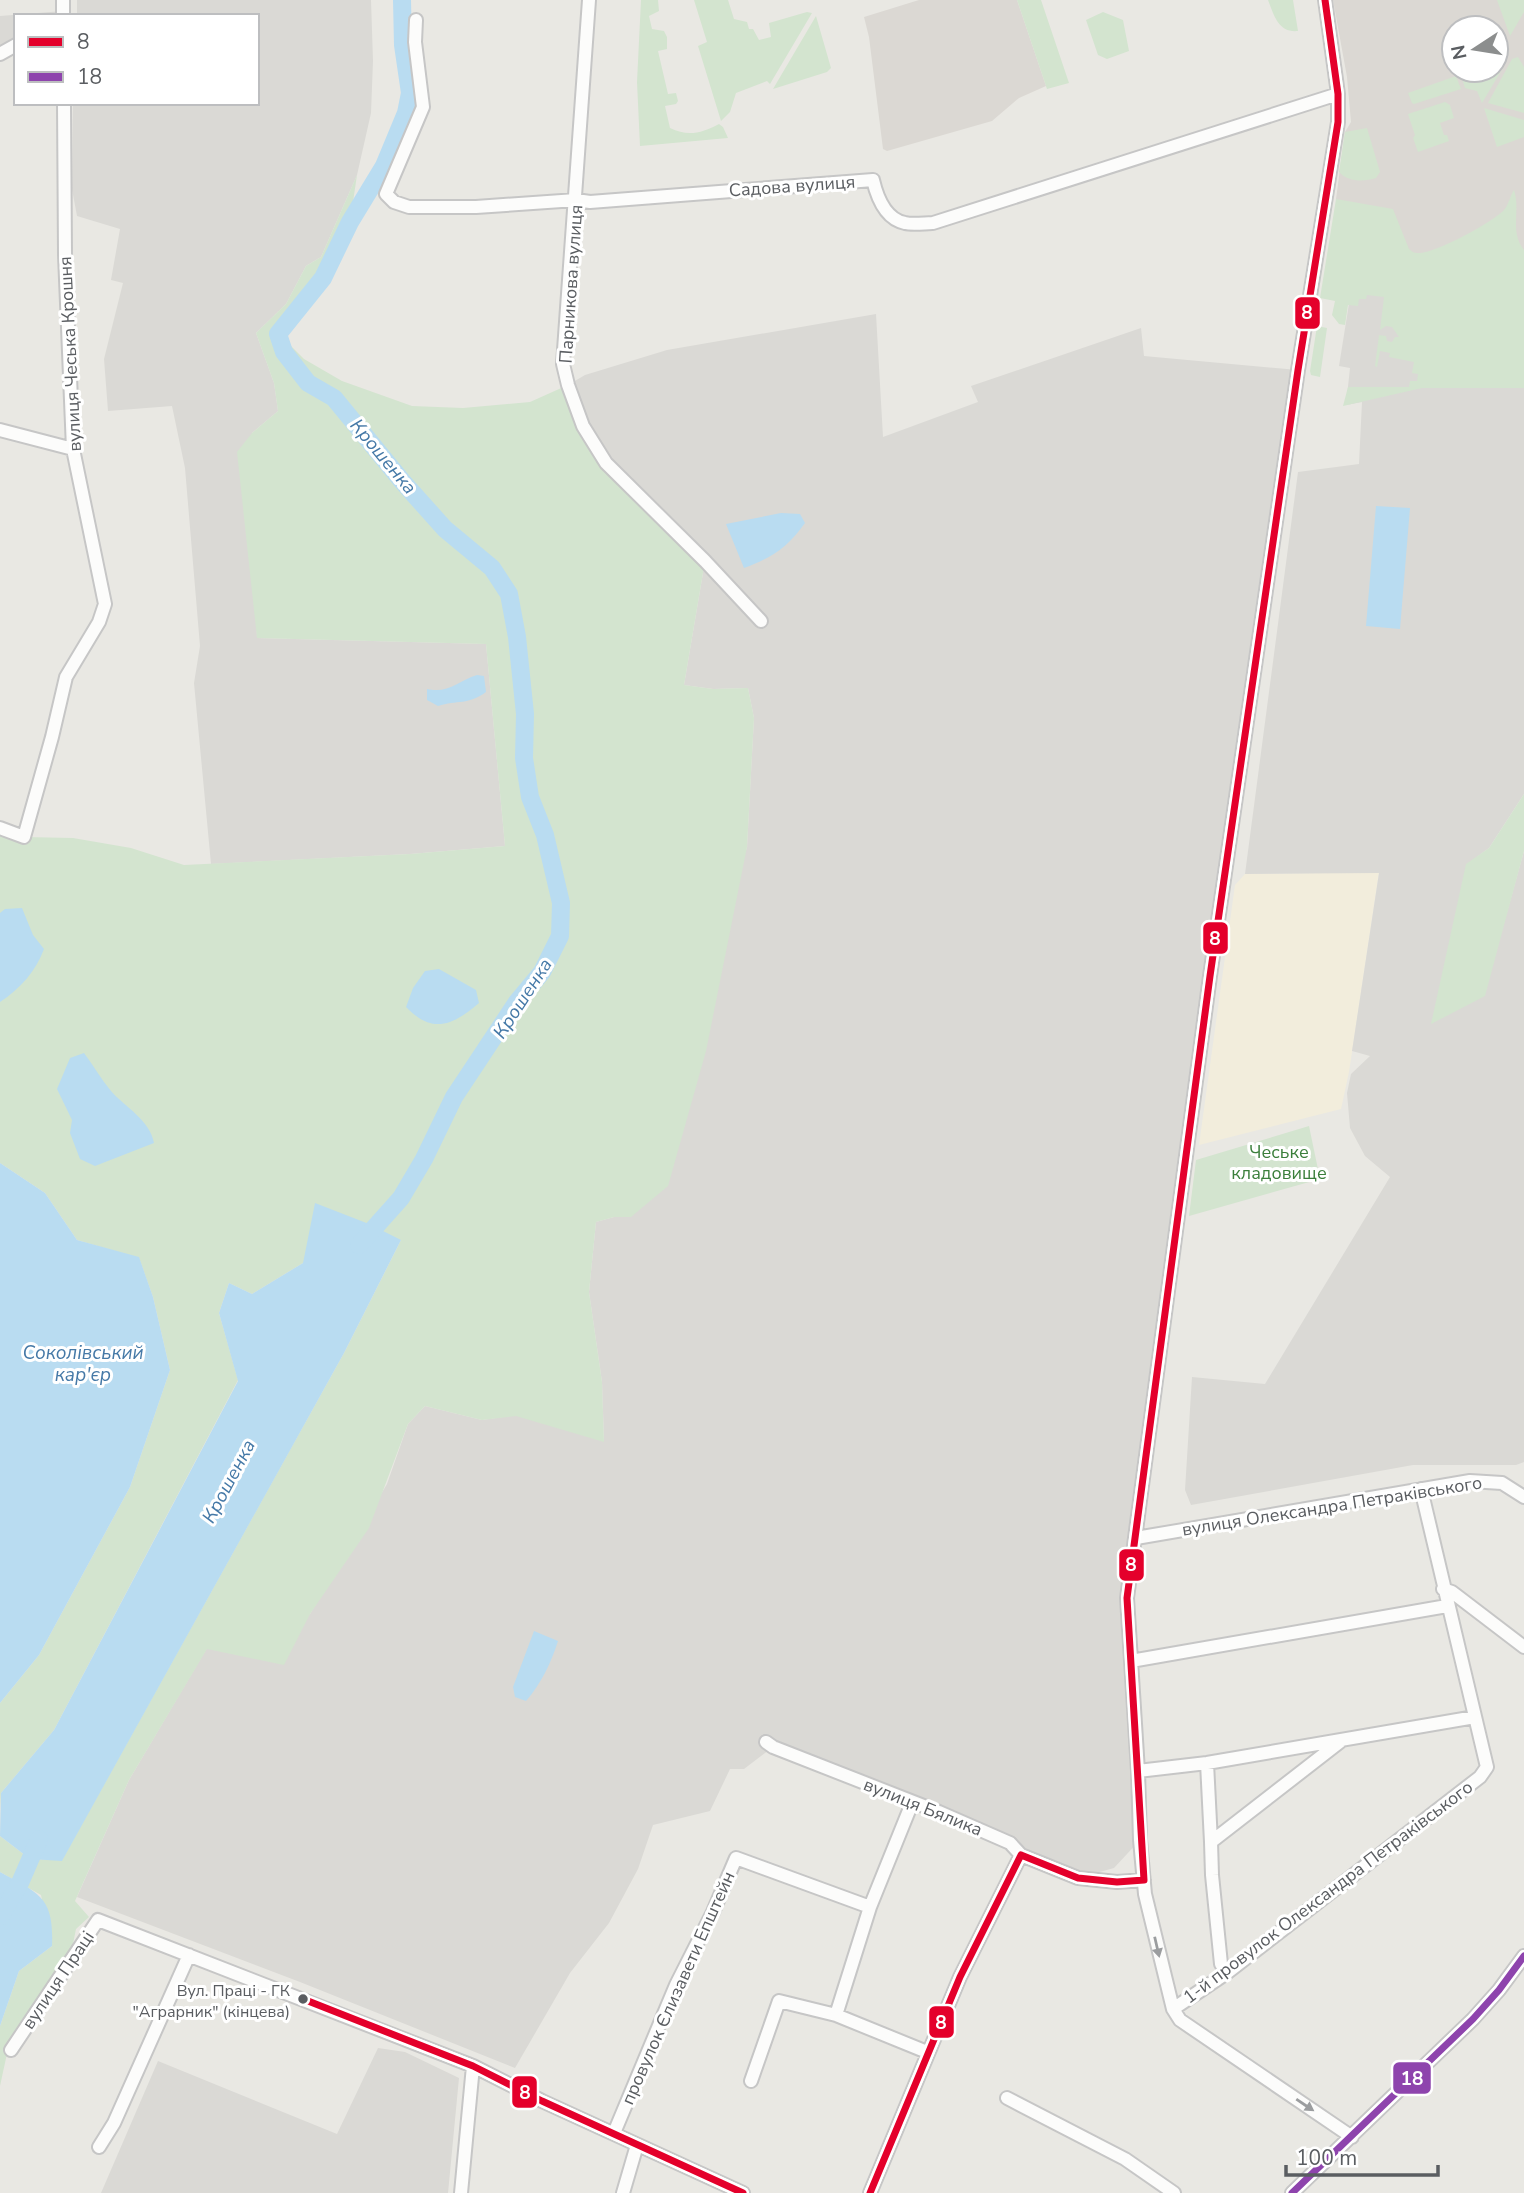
<svg xmlns="http://www.w3.org/2000/svg" width="1524" height="2193" viewBox="0 0 1524 2193" font-family="'Nunito Sans',sans-serif">
<style>
.commercial{fill:#f2eddc}
.industrial{fill:#dad9d5}
.education{fill:#dbd8d3;fill-rule:evenodd}
.green{fill:#d3e4cf}
.water{fill:#b9dcf1}
.lines{fill:none;stroke-linecap:round;stroke-linejoin:round}
.river{stroke:#b9dcf1;stroke-width:18}
.minor-casing{stroke:#c6c6c6;stroke-width:16}
.minor{stroke:#fcfcfb;stroke-width:12}
.bus-1-casing{stroke:#fff;stroke-width:12}
.bus-2-casing{stroke:#fff;stroke-width:12}
.bus-1{stroke:#e4002b;stroke-width:7}
.bus-2{stroke:#8e44ad;stroke-width:7}
.oneway{fill:#9b9d9f}
.bus-dot{fill:#5a5d61;stroke:#fff;stroke-width:2.5}
.labels{text-anchor:middle;stroke-width:6;stroke-linejoin:round;paint-order:stroke}
.bus-label{font-size:16px;fill:#5a5d61;stroke:#fff;text-anchor:end}
.street-label{font-size:18px;fill:#5a5d61;stroke:#fff}
.park-label{font-size:18px;fill:#3b7f3b;stroke:#fff}
.water-label{font-size:19px;font-style:italic;fill:#4579a7;stroke:#fff}
.line-badge{stroke:#fff;stroke-width:2.5}
.badge-label{font-size:19px;text-anchor:middle;font-weight:bold;fill:#fff}
</style>
<rect width="100%" height="100%" fill="#e9e8e3"/>
<!-- commercial -->
<path class="commercial" d="M1379 872 1349 1072 1341 1109 1199 1145 1235 885 1245 874Z"/>
<!-- industrial -->
<path class="industrial" d="M77 0H371L373 61 371 113 357 175 321 257 306 266 286 304 256 333 274 383 278 411 252 433 257 638 486 644 505 846 410 854 211 864 194 683 200 646 185 468 172 406 108 411 104 359 123 283 111 280 120 229 77 216 72 189 73 103H257V16H77Z
M63 11V16H16V45L0 54V16Z
M1351 291 1402 298 1479 388H1524V794L1489 848 1466 865 1484 995 1524 851V1462L1516 1465H1413L1191 1505 1185 1490 1192 1377 1265 1384 1390 1177 1365 1156 1350 1128 1347 1093 1351 1074 1370 1056 1352 1051 1379 873 1245 874 1298 472 1359 464 1362 402 1346 405 1350 368 1339 366Z
M876 314 883 437 978 402 971 386 1141 328 1144 356 1298 370 1127 1598 1140 1840 1114 1868 1078 1878 1010 1843 773 1747 744 1769H730L710 1811 653 1825 638 1869 609 1923 570 1973 515 2068 300 1982 77 1897 129 1780 207 1648 310 1614 387 1484 408 1424 425 1406 482 1420 516 1415 604 1441 602 1382 589 1292 596 1222 614 1217 631 1216 747 847 754 718 748 688 713 689 684 685 705 561 606 463 568 385 585 375 667 350Z
M378 2048 405 2052 459 2078 448 2193H101L158 2061 337 2134Z"/>
<!-- education -->
<path class="education" d="M919 0H1017L1046 86 1019 98 992 121 887 151 883 149 869 37 864 17Z
M1333 0H1524V284L1450 309 1336 199 1345 132 1351 122 1347 77ZM1454 28H1496V70H1454Z"/>
<!-- green -->
<path class="green" d="M641 0H658L659 11 649 16 652 29 664 31 667 37V49L658 51 668 94 676 93 678 101 676 104 665 106 670 128C688 137 702 133 719 124L723 127 728 138 640 146 637 82Z
M694 0H728L734 19 747 22 749 29H753L759 40 771 37 769 23 807 12 812 13 770 84 767 81 736 93 730 112 721 121 698 46 707 42Z
M1017 0H1041L1069 83 1047 89Z
M1268 0H1293L1298 31C1278 33 1274 15 1268 0Z
M1497 0H1524V12L1510 36Z
M1103 12 1123 20 1129 51 1107 59 1098 55 1086 20Z
M816 16 831 68 827 72 773 89Z
M1518 57 1524 67V113L1488 103 1512 59Z
M1496 64 1500 66 1501 71 1482 103 1477 91 1465 88 1461 75 1476 70H1496Z
M1456 76 1461 89 1414 104 1412 103 1408 93Z
M1445 102 1450 105 1454 118 1440 123 1444 135H1447L1449 141 1418 152 1413 138 1415 135 1408 114Z
M1484 108 1524 120V137L1497 147Z
M1367 128 1380 172 1376 178C1364 182 1348 182 1339 172L1345 132Z
M357 175 350 222 323 278 279 334 304 359 342 381 412 406 463 408 530 402 568 385 606 463 705 561 684 685 713 689 748 688 754 718 747 847 706 1051 668 1186 631 1217H614L596 1222 589 1292 602 1382 604 1442 516 1416 482 1420 425 1406 408 1424 369 1528 310 1614 284 1665 207 1649 129 1780 75 1901 89 1917 76 1929 73 1944 8 2049 0 2086V2026L19 1971 52 1946 41 1895 0 1872V1836L30 1859 62 1860 344 1353 401 1240 303 1263 252 1294 229 1283 219 1313 238 1380 54 1730 1 1793 0 1809V1703L39 1655 130 1487 170 1370 153 1297 139 1258 77 1240 45 1193 0 1163V828L24 837 73 838 131 848 184 865 410 854 505 846 486 644 257 638 237 452 252 433 278 411 274 383 256 333 286 304 306 266 321 257Z
M1514 190C1521 211 1509 231 1524 250V388H1422L1343 406 1348 387H1409L1410 381H1417L1418 374 1412 373 1414 362 1389 357 1390 353 1380 351 1377 367 1375 366 1379 335 1386 336 1387 341 1392 342 1395 337H1399L1392 327 1386 326 1380 330 1384 297 1367 295 1366 299H1359L1358 306 1348 305 1345 325 1339 324 1332 315 1335 301 1320 298 1336 199 1393 209 1409 249C1413 252 1413 253 1419 253 1436 253 1493 222 1504 210 1509 204 1510 196 1514 190Z
M1317 326 1327 328 1320 377 1311 375 1310 371Z
M1524 794V851L1485 996 1431 1024 1466 864 1489 848Z
M1309 1126 1320 1179 1189 1216 1196 1160Z"/>
<!-- water -->
<path class="water" d="M1376 506 1410 508 1400 629 1366 626Z
M781 513 800 514 805 523C787 548 773 557 744 568L726 524Z
M477 675 484 676 486 692C469 705 457 700 438 706L427 700V689C448 694 458 681 477 675Z
M22 908 33 935 44 949C36 971 20 989 0 1002V913L5 909Z
M439 969 476 990 479 1003C453 1025 433 1035 406 1007L413 988 425 971Z
M84 1053C93 1065 101 1079 111 1091 125 1107 150 1120 154 1143L95 1166 80 1159 70 1133 72 1120 57 1089 70 1058Z
M0 1163 45 1193 77 1240 139 1257 153 1297 170 1370 130 1487 39 1655 0 1703Z
M315 1203 369 1224 401 1240 344 1353 62 1861 30 1859 0 1836 1 1793 54 1730 238 1381 219 1313 229 1283 252 1294 303 1263Z
M534 1631 558 1641C551 1663 541 1684 526 1701L515 1697 513 1687Z
M0 1872C40 1894 54 1897 52 1946L19 1971 0 2026Z"/>
<g class="lines">
<!-- river -->
<path class="river" d="M359 1245 401 1198 424 1159 454 1097 517 1002 542 972 560 936 561 903 545 835 530 797 524 758 525 714 517 637 509 594 492 568 445 529 402 481 334 398 308 383 284 352 278 334 323 278 350 222 384 166 406 113 410 93 403 45 402 0
M0 1917 20 1883 39 1839"/>
<!-- minor casing -->
<g class="minor-casing">
<path id="minor" d="M63 0V16
M589 0 563 364 568 385 583 426 606 463 705 561 761 621
M1325 0 1338 94V122L1298 370 1210 976 1127 1598 1138 1771 1140 1840 1145 1894 1173 2009 1180 2020 1352 2137
M416 20 415 42 423 107 386 194 394 202 409 207H476L576 200 590 202 873 180C877 197 885 219 905 223 913 225 925 223 933 223L1338 94
M0 54 16 45
M0 430 73 449
M0 828 24 837 52 737 66 677 99 622 105 604 73 449 65 255 64 103
M1136 1538 1470 1481 1502 1483 1524 1497
M1443 1589 1452 1592 1524 1647
M1131 1661 1447 1606
M766 1742 773 1747 939 1812 1010 1843 1021 1855 1078 1878 1117 1882 1144 1880
M1207 1763 1211 1842
M1138 1771 1207 1763 1475 1717
M1228 1972 1221 1964 1212 1875 1211 1842 1341 1741
M1173 2009 1228 1972 1480 1777 1487 1767 1421 1489
M836 2015 870 1907 912 1803
M11 2050 98 1920 473 2066 542 2101 743 2193
M751 2081 779 2001 836 2015 927 2052
M1007 2098 1125 2159 1174 2193
M614 2133 676 1985 713 1912 736 1858 870 1907
M99 2147 114 2123 189 1955
M461 2193 473 2066
M623 2193 637 2145
M870 2193 960 1977 1021 1855
M1292 2193 1473 2019 1499 1990 1524 1956"/>
</g>
<!-- minor -->
<use href="#minor" class="minor"/>
<!-- bus-1 casing -->
<g class="bus-1-casing">
<path id="bus-1" d="M1021 1855 1078 1878 1117 1882 1144 1880
M1144 1880 1127 1598 1210 976 1298 370 1338 122V94L1325 0
M303 1999 473 2066 542 2101 743 2193
M870 2193 960 1977 1021 1855"/>
</g>
<!-- bus-2 casing -->
<g class="bus-2-casing">
<path id="bus-2" d="M1292 2193 1473 2019 1499 1990 1524 1956"/>
</g>
<!-- bus-1 -->
<use href="#bus-1" class="bus-1"/>
<!-- bus-2 -->
<use href="#bus-2" class="bus-2"/>
</g>
<!-- one-way arrows -->
<defs><path id="oneway-solid" d="M-6-.8H1V-3.2L6.5 0L1 3.2V.8H-6Z" transform="scale(1.75)"/></defs>
<g class="oneway">
<use href="#oneway-solid" transform="translate(1157 1947) rotate(77)"/>
<use href="#oneway-solid" transform="translate(1305 2105) rotate(34)"/>
</g>
<!-- markers -->
<circle class="bus-dot" cx="303" cy="1999" r="6"/>
<g class="labels">
<!-- bus labels -->
<g class="bus-label">
<text x="290" y="1996">Вул. Праці - ГК<tspan x="290" dy="21">"Аграрник" (кінцева)</tspan></text>
</g>
<!-- street labels -->
<g class="street-label">
<text transform="translate(792 186) rotate(-4)" y="6">Садова вулиця</text>
<text transform="translate(571 284) rotate(-86)" y="6">Парникова вулиця</text>
<text transform="translate(70 354) rotate(-93)" y="6">вулиця Чеська Крошня</text>
<text transform="translate(1332 1506) rotate(-9)" y="6">вулиця Олександра Петраківського</text>
<text transform="translate(923 1807) rotate(22)" y="6">вулиця Бялика</text>
<text transform="translate(1328 1892) rotate(-37)" y="6">1-й провулок Олександра Петраківського</text>
<text transform="translate(58 1980) rotate(-56)" y="6">вулиця Праці</text>
<text transform="translate(678 1988) rotate(-66)" y="6">провулок Єлизавети Епштейн</text>
</g>
<!-- park labels -->
<g class="park-label">
<text x="1279" y="1158">Чеське<tspan x="1279" dy="21">кладовище</tspan></text>
</g>
<!-- water labels -->
<g class="water-label">
<text transform="translate(384 456) rotate(50)" y="7">Крошенка</text>
<text transform="translate(522 998) rotate(-57)" y="7">Крошенка</text>
<text x="83" y="1359">Соколівський<tspan x="83" dy="22">кар'єр</tspan></text>
<text transform="translate(228 1481) rotate(-62)" y="7">Крошенка</text>
</g>
</g>
<g class="line-badge">
<rect x="1294" y="296" width="27" height="34" rx="7" fill="#e4002b"/>
<rect x="1202" y="921" width="27" height="34" rx="7" fill="#e4002b"/>
<rect x="1118" y="1548" width="27" height="34" rx="7" fill="#e4002b"/>
<rect x="928" y="2005" width="27" height="34" rx="7" fill="#e4002b"/>
<rect x="1392" y="2061" width="40" height="34" rx="7" fill="#8e44ad"/>
<rect x="511" y="2075" width="27" height="34" rx="7" fill="#e4002b"/>
</g>
<g class="badge-label">
<text x="1307" y="319">8</text>
<text x="1215" y="945">8</text>
<text x="1131" y="1571">8</text>
<text x="941" y="2029">8</text>
<text x="1412" y="2085">18</text>
<text x="525" y="2099">8</text>
</g>
<!-- legend -->
<rect x="14" y="14" width="245" height="91" fill="#ffffff" stroke="#bdbec0" stroke-width="2"/>
<rect x="28" y="37" width="35" height="10" fill="#e4002b" stroke="#bdbec0" stroke-width="2"/>
<text x="77" y="49" font-size="21" fill="#5a5d61">8</text>
<rect x="28" y="72" width="35" height="10" fill="#8e44ad" stroke="#bdbec0" stroke-width="2"/>
<text x="77" y="84" font-size="21" fill="#5a5d61">18</text>
<!-- north arrow -->
<g transform="translate(1475 49) rotate(258)"><circle r="33" fill="#ffffff" stroke="#bdbec0" stroke-width="2"/>
<path d="M0-5L12 26L0 18L-12 26Z" fill="#8c8e8e"/>
<text y="-10" font-size="19" font-weight="bold" text-anchor="middle" fill="#5a5d61">N</text>
</g>
<!-- scale -->
<path d="M1286 2165v10h152v-10" fill="none" stroke="#5a5d61" stroke-width="3.5"/>
<text x="1296" y="2165" font-size="21" fill="#5a5d61" stroke="#ffffff" stroke-width="5" paint-order="stroke">100 m</text>
</svg>
